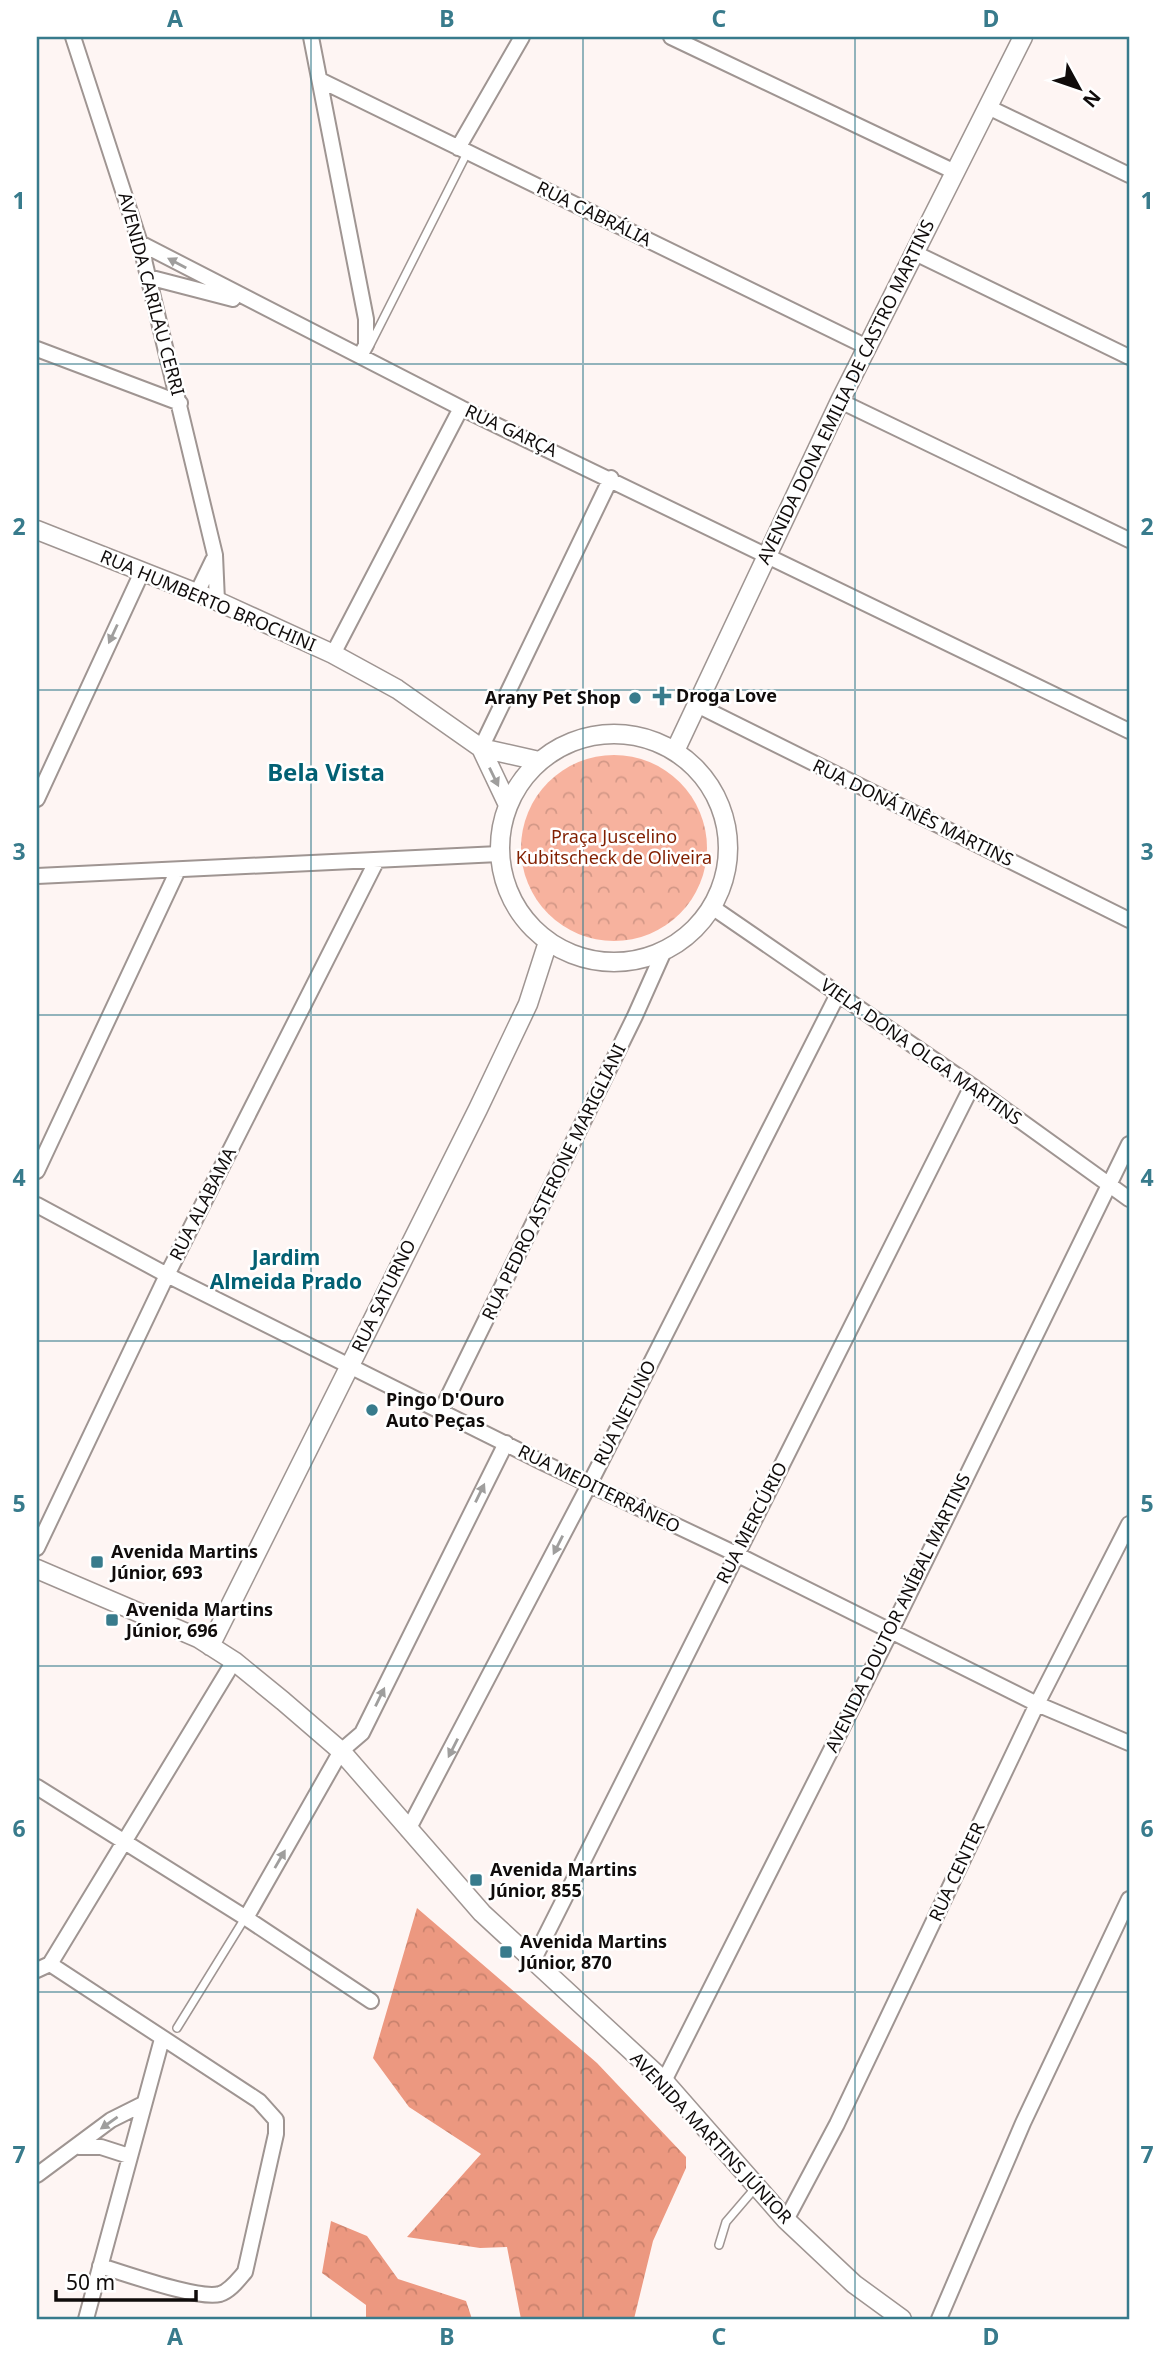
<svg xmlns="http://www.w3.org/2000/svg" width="1166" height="2356" viewBox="0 0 1166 2356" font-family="'Noto Sans',sans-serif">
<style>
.forest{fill:url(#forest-crowns)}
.park{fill:url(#park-crowns)}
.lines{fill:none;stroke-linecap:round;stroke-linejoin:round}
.service-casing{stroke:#9f9592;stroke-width:10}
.minor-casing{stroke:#9f9592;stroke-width:18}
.tertiary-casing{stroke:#9f9592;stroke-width:21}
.service{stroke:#fff;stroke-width:7}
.minor{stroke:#fff;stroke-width:14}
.tertiary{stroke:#fff;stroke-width:18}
.oneway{fill:#9f9e9d}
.grid{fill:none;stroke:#387b8c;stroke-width:2;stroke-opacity:0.55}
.poi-dot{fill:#387b8c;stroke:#fff;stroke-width:2.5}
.labels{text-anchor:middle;stroke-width:5;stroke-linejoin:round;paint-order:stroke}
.street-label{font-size:18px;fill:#100c0b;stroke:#fff}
.poi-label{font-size:18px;font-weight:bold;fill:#100c0b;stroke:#fff;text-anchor:start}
.park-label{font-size:18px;fill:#811f00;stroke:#fff}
.quarter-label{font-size:21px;font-weight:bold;fill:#026073;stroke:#fff}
.district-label{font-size:24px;font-weight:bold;fill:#026073;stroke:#fff}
.neatline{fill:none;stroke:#387b8c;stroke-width:2.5}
.grid-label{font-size:23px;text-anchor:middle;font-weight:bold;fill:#387b8c}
</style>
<defs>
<pattern id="forest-crowns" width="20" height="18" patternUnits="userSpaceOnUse" patternTransform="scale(1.75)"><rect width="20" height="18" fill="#ec9880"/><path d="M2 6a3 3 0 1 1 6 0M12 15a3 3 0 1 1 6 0" fill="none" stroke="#c9826d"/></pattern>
<pattern id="park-crowns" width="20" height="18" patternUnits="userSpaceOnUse" patternTransform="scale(1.75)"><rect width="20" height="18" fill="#f7b29e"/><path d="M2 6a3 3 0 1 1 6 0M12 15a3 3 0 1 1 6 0" fill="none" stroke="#d39887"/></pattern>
</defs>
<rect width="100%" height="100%" fill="#fef5f3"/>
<!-- forest -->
<path class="forest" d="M417 1908 597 2063 686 2157V2168L653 2241 634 2319H521L507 2247 480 2248 407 2237 481 2154 409 2107 373 2058Z
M331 2221 367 2236 398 2279 466 2301 472 2319H366V2305L322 2273Z"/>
<!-- park -->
<path class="park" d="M521 848a93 93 0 1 1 186 0a93 93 0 1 1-186 0Z"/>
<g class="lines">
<!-- service casing -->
<g class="service-casing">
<path id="service" d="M370 345 467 153
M177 2028 245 1918
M719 2245 726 2222 756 2187"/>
</g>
<!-- minor casing -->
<g class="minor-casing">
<path id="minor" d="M73 37 140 243 215 555 217 601
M311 37 366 319V345L360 356
M671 37 955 172
M322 81 867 347
M988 107 1129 175
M458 148 522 37
M140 243 461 408 1129 731
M915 253 1129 357
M148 277 233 299
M37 349 180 403
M840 401 1129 540
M197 593 213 560
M333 654 461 408
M697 705 1129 920
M481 748 611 478
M37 799 142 572
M37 876 499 854
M712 907 972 1086 1129 1199
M37 1171 178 870
M37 1205 167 1275 544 1463 736 1554 1037 1704 1129 1743
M441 1411 635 1016 664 951
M37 1548 167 1275 376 862
M37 1787 246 1918 371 2001
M408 1830 589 1485 838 994
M246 1918 341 1751 362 1733 506 1443
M533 1961 972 1086
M50 1964 259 2101 276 2120V2134L245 2272C238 2280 230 2291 220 2294 198 2300 125 2273 100 2266
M37 1970 50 1964 234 1661
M664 2081 890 1633 1129 1144
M79 2147H101L129 2156
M37 2175 111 2120 143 2104
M786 2220 837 2124 1037 1704 1129 1524
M86 2319 162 2039
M939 2319 1023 2123 1129 1899"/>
</g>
<!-- tertiary casing -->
<g class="tertiary-casing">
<path id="tertiary" d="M37 530 217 601 333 654 397 689 481 748 539 761
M500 848a114 114 0 1 1 228 0a114 114 0 1 1-228 0Z
M481 748 508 805
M675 751 840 401 1023 37
M37 1569 198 1638 234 1661 283 1701 341 1751 482 1913 664 2081 786 2220 854 2284 902 2319
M210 1646 478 1109 528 1004 548 942"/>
</g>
<!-- service -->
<use href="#service" class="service"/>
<!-- minor -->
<use href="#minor" class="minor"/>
<!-- tertiary -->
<use href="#tertiary" class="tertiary"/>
</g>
<!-- one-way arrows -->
<defs><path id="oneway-solid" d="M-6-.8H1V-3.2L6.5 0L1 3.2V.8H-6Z" transform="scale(1.75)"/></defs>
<g class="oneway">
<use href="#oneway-solid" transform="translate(177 263) rotate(-152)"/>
<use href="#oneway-solid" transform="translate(113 634) rotate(115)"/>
<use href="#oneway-solid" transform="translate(494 777) rotate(64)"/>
<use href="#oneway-solid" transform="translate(480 1493) rotate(-64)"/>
<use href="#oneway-solid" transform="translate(558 1545) rotate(117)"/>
<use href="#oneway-solid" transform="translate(380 1697) rotate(-64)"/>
<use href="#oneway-solid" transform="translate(453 1748) rotate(117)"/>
<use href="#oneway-solid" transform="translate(280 1859) rotate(-60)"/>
<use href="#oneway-solid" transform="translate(109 2123) rotate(145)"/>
</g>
<!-- grid -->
<path class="grid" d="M311 37V2319M583 37V2319M855 37V2319M37 364H1129M37 690H1129M37 1015H1129M37 1341H1129M37 1666H1129M37 1992H1129"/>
<!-- markers -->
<g class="poi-dot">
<path d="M658.5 685.5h7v7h7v7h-7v7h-7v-7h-7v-7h7z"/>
<circle cx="635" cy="698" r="7"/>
<circle cx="372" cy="1410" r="7"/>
<rect x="90" y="1555" width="14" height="14" rx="3.5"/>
<rect x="105" y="1613" width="14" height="14" rx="3.5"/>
<rect x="469" y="1873" width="14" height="14" rx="3.5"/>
<rect x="499" y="1945" width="14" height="14" rx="3.5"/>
</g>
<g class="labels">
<!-- street labels -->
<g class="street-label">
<text transform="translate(594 214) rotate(26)" y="6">RUA CABRÁLIA</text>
<text transform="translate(151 294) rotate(75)" y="6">AVENIDA CARILAU CERRI</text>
<text transform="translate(846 392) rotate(-64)" y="6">AVENIDA DONA EMILIA DE CASTRO MARTINS</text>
<text transform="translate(511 431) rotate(25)" y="6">RUA GARÇA</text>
<text transform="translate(208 601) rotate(23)" y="6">RUA HUMBERTO BROCHINI</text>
<text transform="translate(913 813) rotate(26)" y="6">RUA DONÁ INÊS MARTINS</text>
<text transform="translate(921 1052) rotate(35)" y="6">VIELA DONA OLGA MARTINS</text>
<text transform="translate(554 1182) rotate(-64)" y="6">RUA PEDRO ASTERONE MARIGLIANI</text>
<text transform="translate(203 1204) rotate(-63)" y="6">RUA ALABAMA</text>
<text transform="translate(384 1296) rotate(-64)" y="6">RUA SATURNO</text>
<text transform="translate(625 1413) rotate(-63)" y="6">RUA NETUNO</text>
<text transform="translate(599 1489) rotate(26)" y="6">RUA MEDITERRÂNEO</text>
<text transform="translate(752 1523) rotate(-63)" y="6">RUA MERCÚRIO</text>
<text transform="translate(898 1613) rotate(-64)" y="6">AVENIDA DOUTOR ANÍBAL MARTINS</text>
<text transform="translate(957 1872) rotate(-65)" y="6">RUA CENTER</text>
<text transform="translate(711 2138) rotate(47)" y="6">AVENIDA MARTINS JÚNIOR</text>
</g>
<!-- poi labels -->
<g class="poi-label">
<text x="676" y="702">Droga Love</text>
<text x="621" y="704" text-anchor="end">Arany Pet Shop</text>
<text x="386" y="1406">Pingo D'Ouro<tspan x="386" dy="21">Auto Peças</tspan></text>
<text x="111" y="1558">Avenida Martins<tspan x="111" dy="21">Júnior, 693</tspan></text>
<text x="126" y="1616">Avenida Martins<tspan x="126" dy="21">Júnior, 696</tspan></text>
<text x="490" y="1876">Avenida Martins<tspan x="490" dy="21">Júnior, 855</tspan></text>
<text x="520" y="1948">Avenida Martins<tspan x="520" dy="21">Júnior, 870</tspan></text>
</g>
<!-- park labels -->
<g class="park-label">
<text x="614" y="843">Praça Juscelino<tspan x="614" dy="21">Kubitscheck de Oliveira</tspan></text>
</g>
<!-- quarter labels -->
<g class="quarter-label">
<text x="286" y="1265">Jardim<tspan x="286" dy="24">Almeida Prado</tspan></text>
</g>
<!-- district labels -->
<g class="district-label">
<text x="326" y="781">Bela Vista</text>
</g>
</g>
<!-- border -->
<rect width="1166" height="2356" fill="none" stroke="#ffffff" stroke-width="77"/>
<!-- north arrow -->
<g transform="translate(1079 88) rotate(130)" stroke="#ffffff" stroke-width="5" paint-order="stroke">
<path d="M0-5L12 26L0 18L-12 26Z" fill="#100c0b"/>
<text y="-10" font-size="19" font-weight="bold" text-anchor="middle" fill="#100c0b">N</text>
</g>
<!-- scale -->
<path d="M56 2290v10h140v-10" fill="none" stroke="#100c0b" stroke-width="3.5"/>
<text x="66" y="2290" font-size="21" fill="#100c0b" stroke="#ffffff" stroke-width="5" paint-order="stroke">50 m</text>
<rect x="38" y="38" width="1090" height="2280" class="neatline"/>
<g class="grid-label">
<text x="175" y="27">A</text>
<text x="447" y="27">B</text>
<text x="719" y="27">C</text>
<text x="991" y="27">D</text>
<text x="19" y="209">1</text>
<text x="1147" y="209">1</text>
<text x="19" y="535">2</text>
<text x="1147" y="535">2</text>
<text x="19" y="860">3</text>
<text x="1147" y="860">3</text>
<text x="19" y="1186">4</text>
<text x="1147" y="1186">4</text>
<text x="19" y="1512">5</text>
<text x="1147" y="1512">5</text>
<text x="19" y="1837">6</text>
<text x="1147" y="1837">6</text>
<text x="19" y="2163">7</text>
<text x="1147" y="2163">7</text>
<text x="175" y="2345">A</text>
<text x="447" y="2345">B</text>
<text x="719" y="2345">C</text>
<text x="991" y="2345">D</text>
</g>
</svg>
